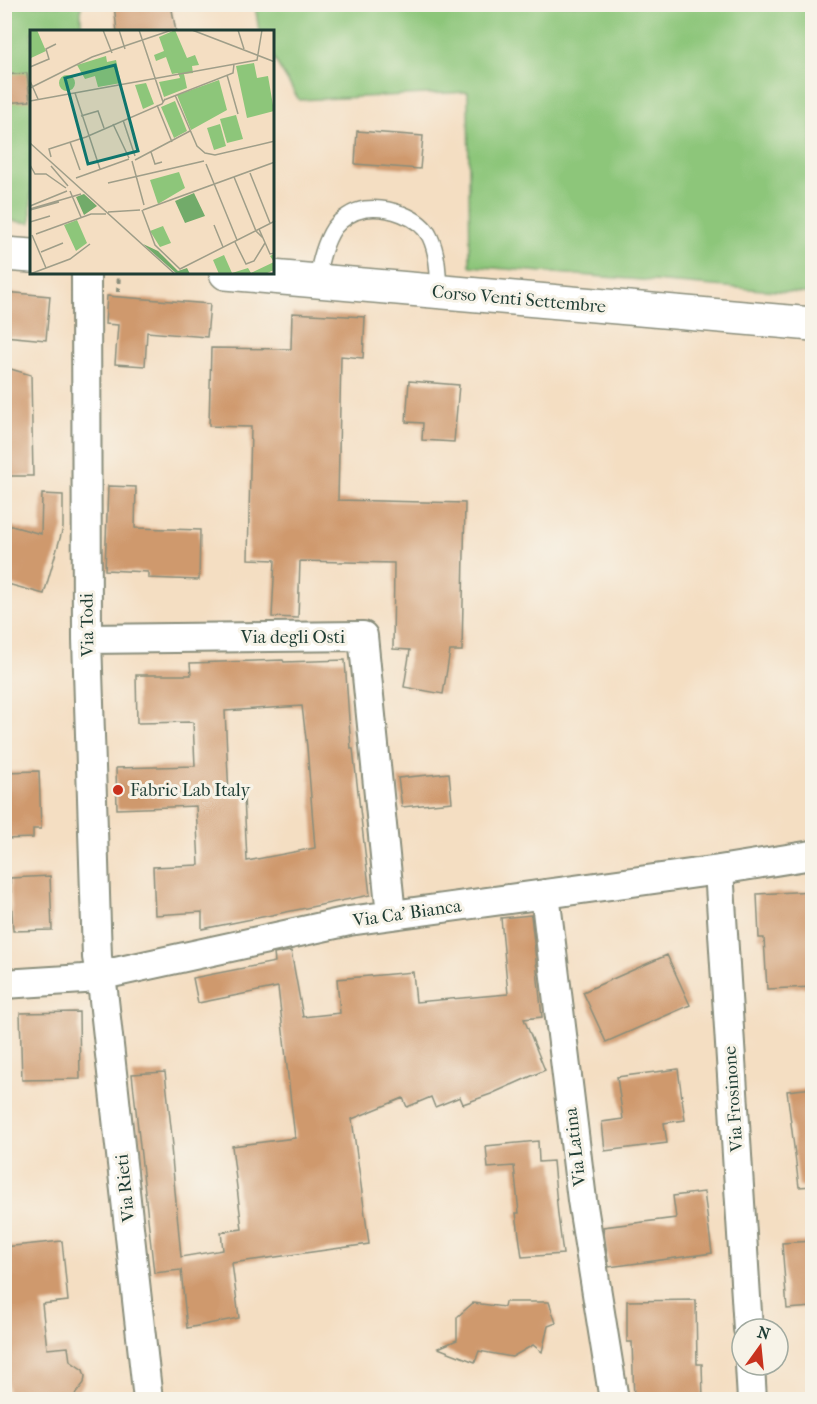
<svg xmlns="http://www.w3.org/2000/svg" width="817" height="1404" viewBox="0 0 817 1404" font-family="'IM FELL French Canon',serif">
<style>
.green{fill:#8dc67a;stroke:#568257;stroke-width:1.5}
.building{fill:#cf996d;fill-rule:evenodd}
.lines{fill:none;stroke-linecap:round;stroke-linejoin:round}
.service-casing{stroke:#8a8e7b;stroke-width:18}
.minor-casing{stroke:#8a8e7b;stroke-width:32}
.tertiary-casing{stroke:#8a8e7b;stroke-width:36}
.path{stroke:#8a8e7b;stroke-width:4;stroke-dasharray:4.5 4.5;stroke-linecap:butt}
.service{stroke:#fff;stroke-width:15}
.minor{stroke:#fff;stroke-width:28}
.tertiary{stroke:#fff;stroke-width:33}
.poi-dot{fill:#c8321e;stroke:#f7f3e8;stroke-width:2}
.labels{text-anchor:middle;stroke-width:6;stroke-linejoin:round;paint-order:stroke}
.street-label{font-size:18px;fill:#1f3d34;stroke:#f7f3e8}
.poi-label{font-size:18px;fill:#1f3d34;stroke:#f7f3e8;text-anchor:start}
.inset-road{fill:none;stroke:#9f9e89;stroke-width:1.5}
.view{fill:#0f766e;fill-opacity:0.15;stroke:#0f766e;stroke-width:3}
.inset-edge{fill:none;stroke:#1f3d34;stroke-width:3}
</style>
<rect width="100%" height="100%" fill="#f7f3e8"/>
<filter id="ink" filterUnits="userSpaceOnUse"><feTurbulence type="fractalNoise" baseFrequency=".0167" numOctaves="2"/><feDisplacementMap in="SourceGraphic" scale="12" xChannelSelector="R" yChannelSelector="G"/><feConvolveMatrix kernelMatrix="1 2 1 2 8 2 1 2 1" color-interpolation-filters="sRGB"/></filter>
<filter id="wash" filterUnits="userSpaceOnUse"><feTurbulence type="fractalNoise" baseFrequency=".008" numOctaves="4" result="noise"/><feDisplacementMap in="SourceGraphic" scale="24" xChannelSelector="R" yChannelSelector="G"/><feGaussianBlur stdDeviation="1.35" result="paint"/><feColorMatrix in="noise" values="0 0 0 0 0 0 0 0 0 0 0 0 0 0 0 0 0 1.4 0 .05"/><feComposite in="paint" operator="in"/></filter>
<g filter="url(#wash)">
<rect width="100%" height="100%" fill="#f4dec2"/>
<!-- green -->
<path class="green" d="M5 5H81V31L32 32 31 223 5 220Z
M255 5H812V294L470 266 468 92 299 100 273 57V32L259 31Z"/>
<g id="blocks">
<!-- building -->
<path class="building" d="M114 4H171L176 32H117Z
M27 73 30 101 4 103V75Z
M357 131 423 136 420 169 355 164Z
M4 292 50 296 46 340 4 336Z
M107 296 210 304 207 337 147 332 145 366 115 364 118 325 105 324Z
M292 313 365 317 363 358 341 356 338 500 465 503 462 651H450L443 694 404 687 410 650 393 649 394 563 300 561 298 618 272 617 275 560 248 559 251 427 209 426 211 348 291 349Z
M4 367 31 375 33 476H9Z
M409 381 459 385 454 442 422 440 423 423 406 422Z
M108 486 136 487 135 528 200 530 199 580 148 578V572L105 570Z
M42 494 63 495V528L44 594 4 583V524L41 534Z
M283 660 284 662 345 660 351 749H353L370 895 202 929V912L155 915 153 867 199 865 196 806 117 809 116 768 195 766 193 722 137 723 136 675H191L190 663ZM302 706 307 747 315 848 247 861 244 796 229 797 225 711Z
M39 771 41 829H33V838L4 839V772Z
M449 773 452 802 402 807 398 778Z
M50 876 52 930 13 931 10 878Z
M813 891V987L767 989 764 938H759L757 894Z
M531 915 542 1017 524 1019 545 1070 491 1094 463 1104 460 1097 435 1107 431 1097 407 1107 403 1098 352 1119 369 1244 232 1263 239 1318 187 1328 181 1270 154 1273 132 1074 165 1072 173 1146 171 1147 181 1257 223 1250 221 1232 242 1229 232 1146 295 1138 278 987 198 1003 193 978 275 962 274 954 291 951 303 1017 340 1013 337 979 413 972 416 1002 508 994 501 918Z
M667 955 690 1005 606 1042 583 992Z
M79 1012 80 1079 22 1080 20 1013Z
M678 1069 685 1120 664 1123 667 1143 605 1151 602 1122 623 1119 617 1077Z
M813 1088V1186L799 1187 787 1091Z
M538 1141 539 1162 553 1161 558 1215 563 1254 522 1257 516 1213H519L514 1166 488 1168 486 1146Z
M704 1192 712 1253 609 1267 603 1227 676 1218 673 1196Z
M62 1241 68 1301 42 1304 47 1349 68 1347 70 1361 83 1370 85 1376 84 1383 71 1400H9L4 1358V1247Z
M813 1241V1307L787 1309 782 1243Z
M696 1300 697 1364H702L703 1400H634L632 1342H627V1301Z
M505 1302H549L556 1323 548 1326 542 1352 533 1345 512 1357 479 1351 475 1362 438 1348 457 1340V1317L473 1303 504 1307Z"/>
</g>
</g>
<g filter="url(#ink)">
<use href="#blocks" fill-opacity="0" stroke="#8a8e7b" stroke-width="1.5"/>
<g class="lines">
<!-- service casing -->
<g class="service-casing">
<path id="service" d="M316 281C320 263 324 243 334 228 341 219 353 211 365 209 387 206 420 216 430 237 438 254 438 273 439 292"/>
</g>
<!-- minor casing -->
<g class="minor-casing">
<path id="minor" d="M86 273 87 639 97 957 103 991 148 1400
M87 639 363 636 391 915
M719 870 748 1329
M545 894 582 1200 614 1400
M4 984 84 979 349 921 719 870 812 855
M750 1365 752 1400"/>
</g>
<!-- tertiary casing -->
<g class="tertiary-casing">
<path id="tertiary" d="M4 254 32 256
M226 273 812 324"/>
</g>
<!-- path -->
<path class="path" d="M118 292 119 273"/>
<!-- service -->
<use href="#service" class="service"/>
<!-- minor -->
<use href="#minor" class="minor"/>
<!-- tertiary -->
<use href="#tertiary" class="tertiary"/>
</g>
</g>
<!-- markers -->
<circle class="poi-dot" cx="118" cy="790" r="6"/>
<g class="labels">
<!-- street labels -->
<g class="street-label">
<text transform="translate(519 299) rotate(5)" y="6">Corso Venti Settembre</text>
<text transform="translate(87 625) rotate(-91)" y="6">Via Todi</text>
<text x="293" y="643">Via degli Osti</text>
<text transform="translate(407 913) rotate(-8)" y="6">Via Ca' Bianca</text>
<text transform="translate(733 1099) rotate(-94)" y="6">Via Frosinone</text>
<text transform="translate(575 1147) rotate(-97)" y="6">Via Latina</text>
<text transform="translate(125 1188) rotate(-96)" y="6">Via Rieti</text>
</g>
<!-- poi labels -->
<g class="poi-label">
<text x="130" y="796">Fabric Lab Italy</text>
</g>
</g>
<!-- overview -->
<g transform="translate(30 30)">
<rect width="244" height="244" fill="#f4dec2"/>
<path d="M0 0H7L16 21 1 28ZM145 0 157 28 165 25 169 35 162 36 163 43 154 44 157 58 134 67 129 52 150 48 148 43 142 44 136 27 126 31 124 25 134 21 129 7ZM76 26 77 32 86 30 91 53 68 57 65 46 55 49 47 35ZM224 33 227 48 238 46 244 81 217 88 206 36ZM29 53a8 8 0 1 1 16 0a8 8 0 1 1-16 0ZM189 50 197 80 161 100 147 65ZM116 53 124 74 113 79 105 55ZM145 71 157 101 144 108 131 77ZM206 85 213 109 197 113 190 89ZM190 94 196 116 184 120 177 98ZM149 142 155 158 128 174 120 150ZM47 190 57 213 46 221 34 195ZM133 196 141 213 130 217 120 201ZM244 224V240L235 244H189L183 230 194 225 202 243 218 238 221 243 244 232 240 226Z" fill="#8dc67a"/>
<path d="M164 163 175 186 155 193 145 171ZM54 164 67 176 54 185 46 167ZM113 214 128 221 148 241 157 238 160 244H147Z" fill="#72ab6a"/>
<path class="inset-road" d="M73 0 82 23M89 0 95 19M109 0 133 72M162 0 245 32M208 0 214 19M0 37 19 29 16 19 26 14M197 45 208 84M0 51 8 69M0 58 62 27 142 0M45 63 70 139M145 65 167 116 175 123 185 125 245 111M134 70 203 43 204 34M0 71 227 30 232 0M127 75 142 112M51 86 68 81 74 98M93 90 105 126M83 94 99 128M40 112 50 140M0 113 145 244M121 122 125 134 132 132M21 127 19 119 56 107 132 74 135 69M105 130 160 101M102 131 114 175M176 134 207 210M0 135 5 144H16L36 158M21 136 38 156M220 143 240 193M204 147 226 201 233 208M46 148 99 129M78 153 174 131M40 161 51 187M0 176 37 161M0 179 51 164M0 180 29 172M112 180 125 215 150 239 245 191M113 180 245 132M78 182 110 180M0 192 20 186M184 195 193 217M229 199 240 224 245 223M6 204 61 184H76M2 205 16 238M205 212 216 234 224 231 235 213M11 222 33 213M0 244 40 229 60 214"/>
<path class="view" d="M85 35 108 121 58 134 35 48Z"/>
<rect width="244" height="244" class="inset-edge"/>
</g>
<!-- margin -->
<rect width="817" height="1404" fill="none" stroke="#f7f3e8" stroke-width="24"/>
<!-- north arrow -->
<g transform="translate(760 1347) rotate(15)"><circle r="28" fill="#f7f3e8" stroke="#a1aaa0" stroke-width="1.5"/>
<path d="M0-4.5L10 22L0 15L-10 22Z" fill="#c8321e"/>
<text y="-9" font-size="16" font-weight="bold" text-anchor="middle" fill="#1f3d34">N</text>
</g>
</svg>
